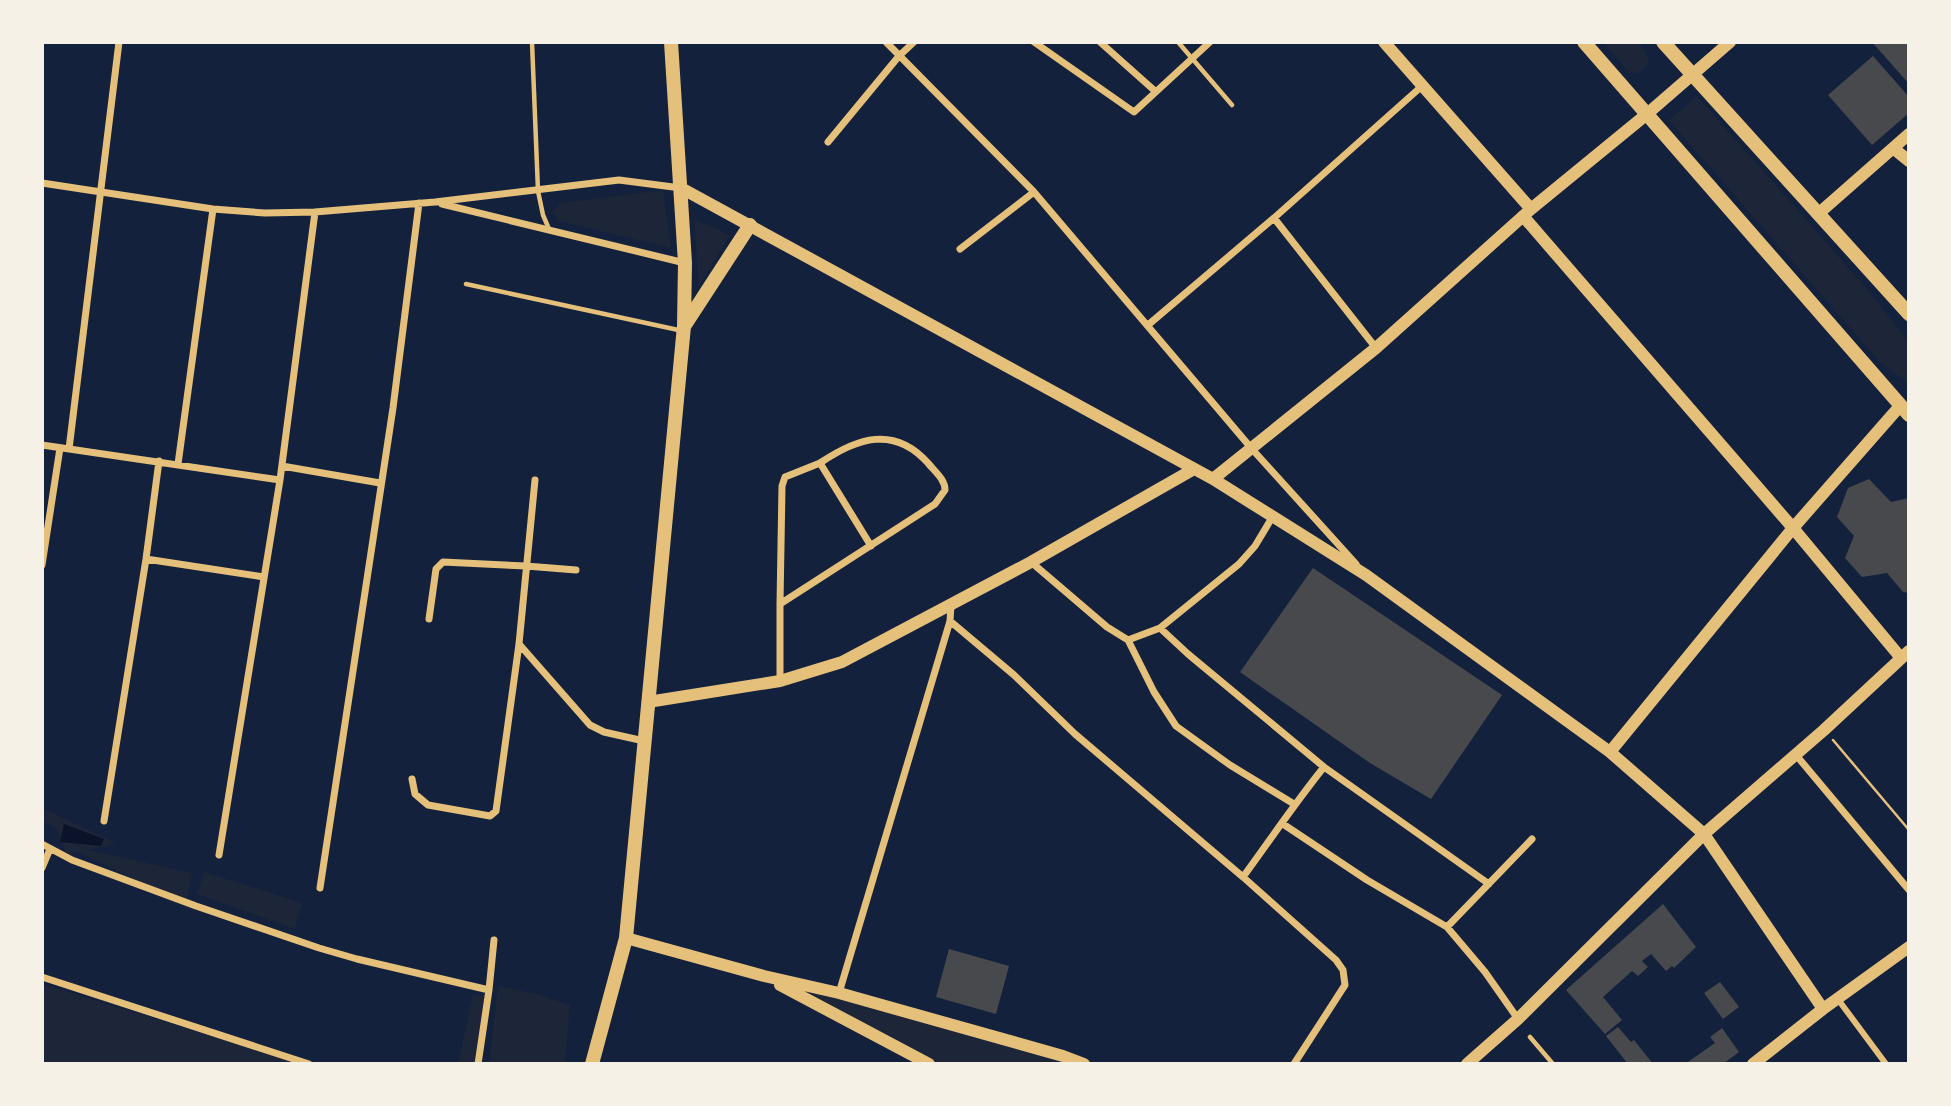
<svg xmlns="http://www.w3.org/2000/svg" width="1951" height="1106" viewBox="0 0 1951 1106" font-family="Lora,serif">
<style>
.green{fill:#1d2539}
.water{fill:#0b132b}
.building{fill:#48494c}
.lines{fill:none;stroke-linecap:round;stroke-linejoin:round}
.path{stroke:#e5c07b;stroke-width:2.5}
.service{stroke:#e5c07b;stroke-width:4.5}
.pedestrian{stroke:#e5c07b;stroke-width:6}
.minor{stroke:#e5c07b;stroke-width:7}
.tertiary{stroke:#e5c07b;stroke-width:12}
.primary{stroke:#e5c07b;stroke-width:14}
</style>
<rect width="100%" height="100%" fill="#14213d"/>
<!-- green -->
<path class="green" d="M1603 42H1638C1648 54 1655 65 1637 74L1628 71Z
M1697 96 1867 289 1909 342V384L1880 362 1669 120Z
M663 190 671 248 559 221 552 212 560 203Z
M694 219 730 235 699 286Z
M42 808 116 843 88 850 192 873 186 903 77 852 67 854 56 828 42 821Z
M204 872 302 903 295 929 197 894Z
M764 976 1084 1064H929Z
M42 984 303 1064H42Z
M498 986 537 994 570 1005 565 1064H489Z
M473 995H485L474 1064H458Z"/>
<!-- water -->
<path class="water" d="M64 824 104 839 101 846 60 842Z"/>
<!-- building -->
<path class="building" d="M1872 42H1909V84Z
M1873 56 1909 97V113L1872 145 1828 95Z
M1869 479 1891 502 1909 498V593L1903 592 1887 573 1862 577 1845 558 1854 536 1837 517 1848 488Z
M1313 568 1502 695 1431 799 1370 763 1240 672Z
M1663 904 1696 947 1674 968 1672 966 1666 971 1651 954 1642 961 1648 967 1638 976 1632 971 1603 997 1622 1020 1605 1034 1566 990Z
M949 949 1009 966 996 1014 936 997Z
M1720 982 1739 1007 1723 1019 1704 993Z
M1618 1027 1631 1042 1634 1040 1653 1064H1628L1606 1036Z
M1722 1028 1739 1052 1723 1064H1685L1715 1043 1710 1037Z"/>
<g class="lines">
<!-- path -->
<path class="path" d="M1833 740 1909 830"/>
<!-- service -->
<path class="service" d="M532 42 538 191 543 215 549 229
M1178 42 1232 105
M466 284 683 331
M1530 1037 1553 1064"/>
<!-- pedestrian -->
<path class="pedestrian" d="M1837 998 1886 1064"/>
<!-- minor -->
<path class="minor" d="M886 42 1034 192 1252 449 1356 564
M1034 42 1134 112 1210 42
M1100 42 1155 91
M828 142 899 56 914 42
M42 183 213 209 265 213 315 212 435 202 619 180 681 188
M442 204 685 263
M1274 218 1376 348
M960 249 1034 192
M1148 325 1274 218 1422 86
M42 445 280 480
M69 449 119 42
M178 464 213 209
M282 466 380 483
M146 559 264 577
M1031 562 1107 627 1128 640 1160 628 1239 564 1255 546 1273 516
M42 565 60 448
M780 604 782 486 785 477 820 463 871 546
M429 619 436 569 443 562 526 566 576 570
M950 621 1014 675 1075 734 1243 877 1336 960 1343 970 1345 985 1294 1064
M1160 628 1188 654 1324 767 1489 884
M1128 640 1154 692 1176 726 1230 765 1294 804
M519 644 590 725 604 732 644 741
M780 681V604L935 504 945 490C945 479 935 472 928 463 894 425 857 438 820 463
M1796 755 1909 890
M412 779 415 794 428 805 490 816 496 811 519 644 535 480
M104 821 146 559 159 461
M1283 824 1367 880 1447 927 1485 972 1518 1019
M42 844 72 860 196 906 319 948 357 959 489 990
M219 855 280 480 315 212
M42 868 50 849
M1243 877C1270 840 1295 803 1324 767
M320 888 393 408 419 203
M1447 927 1532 839
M42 977 309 1064
M839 993 950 621 951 605
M478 1064 489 990 494 940"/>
<!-- tertiary -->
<path class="tertiary" d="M1384 42 1531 209
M1893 148 1909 161
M681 188 1213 479 1366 575 1610 752 1704 834 1823 1009
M1818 214 1909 134
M1523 216 1793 528 1901 658
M1213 479 1376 348 1531 209 1647 114 1730 42
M648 702 780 681 842 662 1031 562 1194 469
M1610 752 1793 528 1900 406
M626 938 764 976 839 993 1063 1056 1084 1064
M780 985 929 1064
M1467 1064 1518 1019 1704 834 1824 730 1909 651
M1753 1064 1823 1009 1909 947"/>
<!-- primary -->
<path class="primary" d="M1584 42 1909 415
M1663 42 1909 314
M685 325 750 225
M592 1064 626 938 684 326 685 263 671 42"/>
</g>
<!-- border -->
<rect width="1951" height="1106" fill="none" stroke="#f6f1e7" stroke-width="88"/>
</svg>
